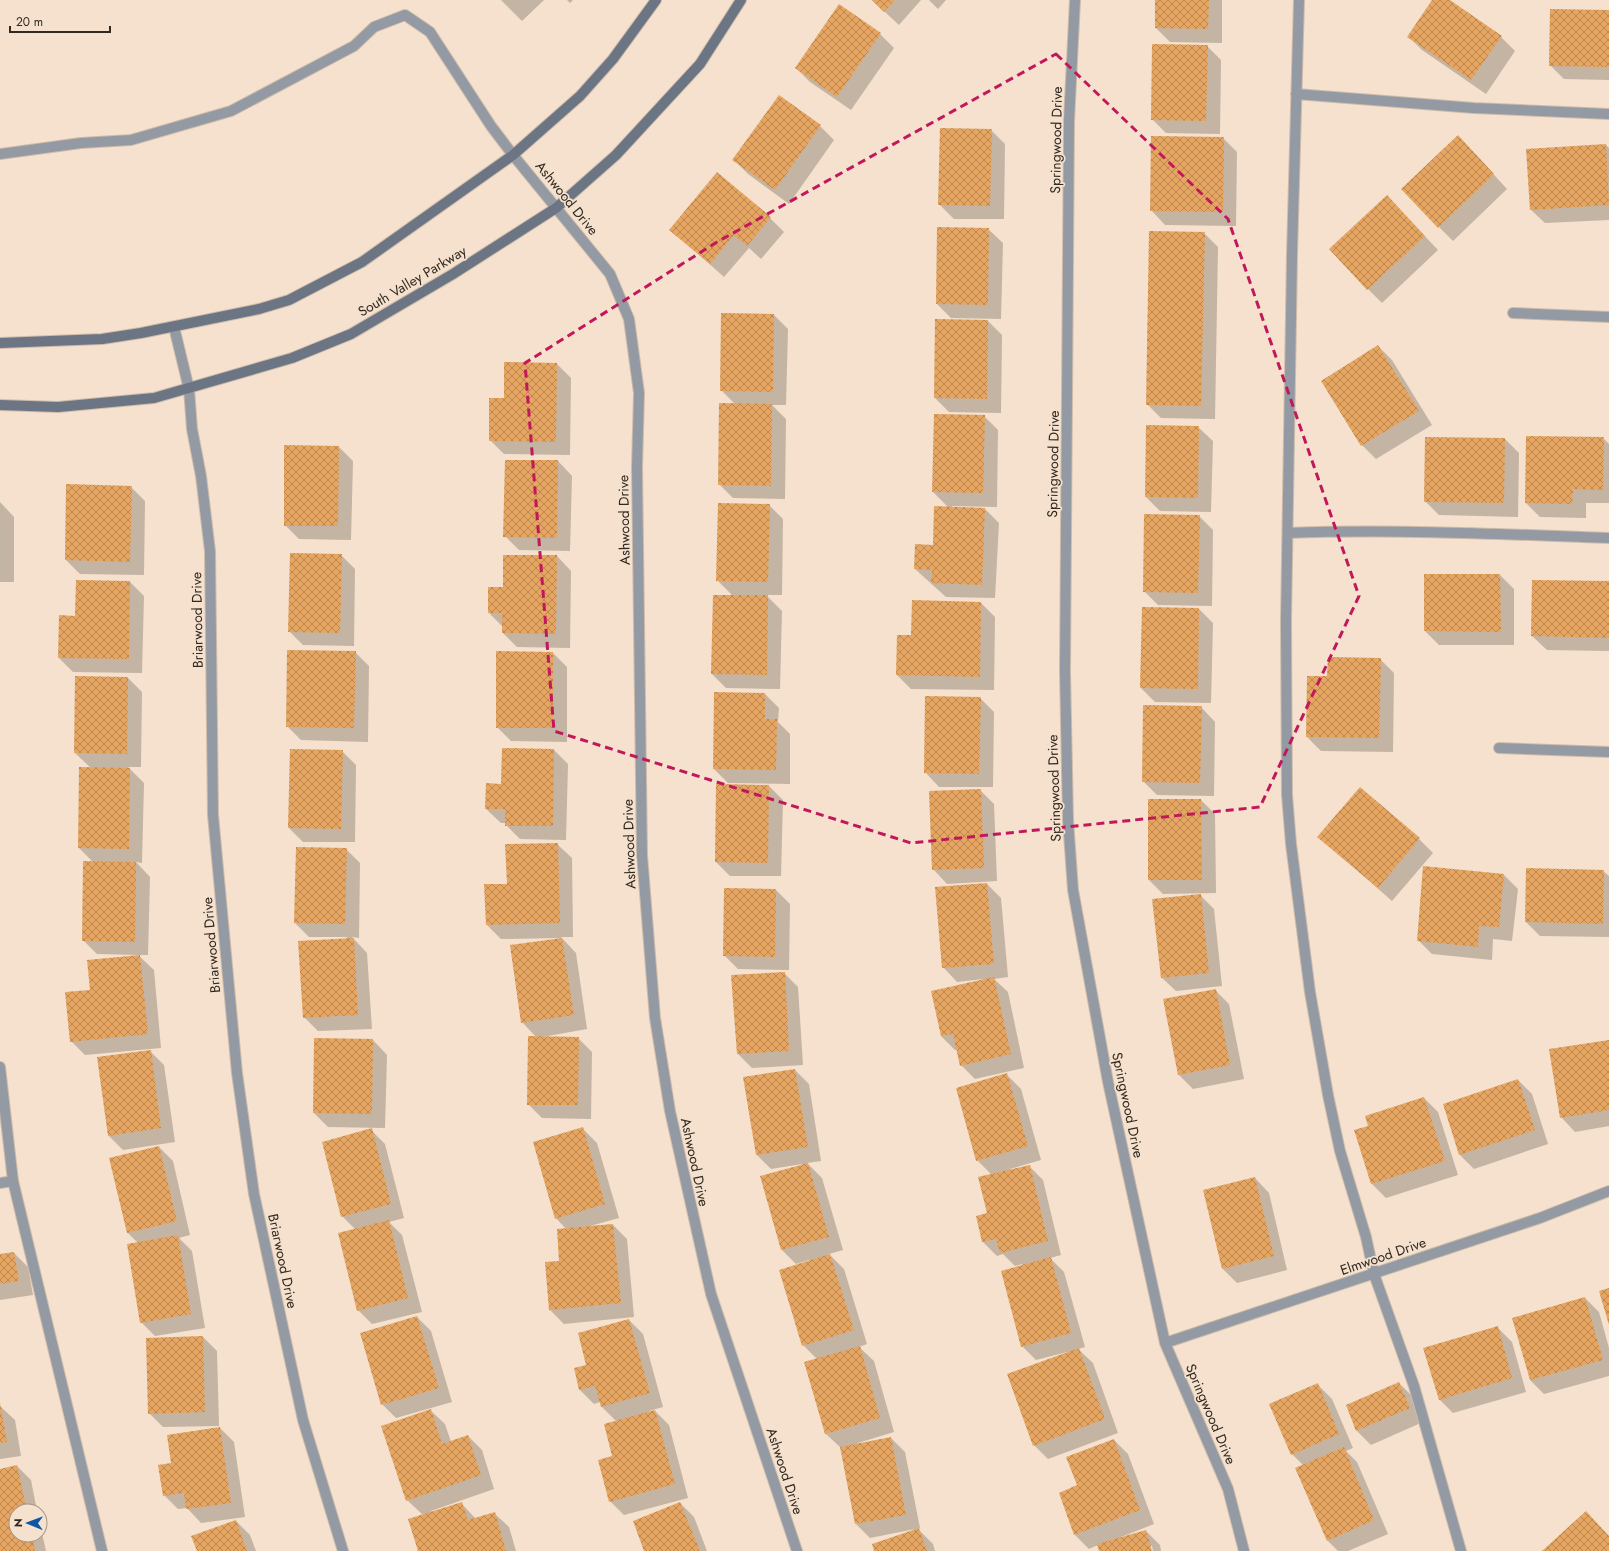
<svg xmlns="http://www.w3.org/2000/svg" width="1609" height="1551" viewBox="0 0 1609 1551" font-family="Jost,sans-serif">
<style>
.shadow{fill:#0003}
.building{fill:url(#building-cross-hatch)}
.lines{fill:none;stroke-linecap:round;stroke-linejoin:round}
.lane-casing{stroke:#cebcab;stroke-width:12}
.street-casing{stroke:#cebcab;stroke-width:12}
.secondary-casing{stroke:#cebcab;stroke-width:12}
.lane{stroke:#939aa3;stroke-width:10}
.street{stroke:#939aa3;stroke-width:10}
.secondary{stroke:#6c7583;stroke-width:10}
.marked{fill:none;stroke:#c2185b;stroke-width:3;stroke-dasharray:8 5;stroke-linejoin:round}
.labels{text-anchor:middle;stroke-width:3.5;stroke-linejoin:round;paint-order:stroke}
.street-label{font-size:14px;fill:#302921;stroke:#f5e1cd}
</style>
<defs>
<pattern id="building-cross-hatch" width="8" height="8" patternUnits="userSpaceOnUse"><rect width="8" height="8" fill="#e6a662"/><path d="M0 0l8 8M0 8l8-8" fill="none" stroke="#bb8750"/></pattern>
</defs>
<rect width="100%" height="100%" fill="#f5e1cd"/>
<!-- shadow -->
<path class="shadow" d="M501 0H544L522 21Z
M567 0H573L570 3Z
M872 0H921L899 25Z
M929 0H946L938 9Z
M1156 0H1222V43L1170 42 1156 28Z
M1433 0H1448L1501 37 1515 51 1486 94 1422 50 1408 36Z
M1609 11V80L1564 79 1550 65Z
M880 34 894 48 851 110 810 82 796 68Z
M1207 46 1221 60 1220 134 1166 133 1152 119Z
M820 126 834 140 789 204 748 174 734 160Z
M991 130 1005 144 1004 219H954L939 204Z
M1223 138 1237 152 1236 226 1165 225 1151 210Z
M1606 145 1609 148V220L1545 223 1530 209Z
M1472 151 1507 189 1453 241 1439 227Z
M1400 210 1438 250 1382 303 1368 289Z
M770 218 784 232 761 259 749 248 724 277 670 229Z
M938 228 988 229 1003 243 1001 319 951 318 937 304Z
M1204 233 1218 247 1215 419 1161 418 1147 404Z
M774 315 788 329 786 405H772L786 419 785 499 733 498 719 484 735 404 721 390Z
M988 321 1002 335 1001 413 949 412 935 398Z
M1378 346 1392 360 1432 425 1376 459 1362 445 1322 381Z
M505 363 557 364 571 378 570 455 504 454 490 440 505 400Z
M984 416 998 430 997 507 952 506V508L985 509 999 523 995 598 946 597 915 569 934 546 949 508 933 492Z
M1198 427 1213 441 1211 512 1160 511 1146 497Z
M1603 438 1609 444V503H1586V518L1540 517 1526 503Z
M1505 439 1519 453 1518 517 1439 515 1425 501Z
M339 447 353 461 351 540 299 539 285 525Z
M558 461 572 476 570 551 519 550 505 536Z
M131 487 145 501 144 575 80 574 66 560Z
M0 502 14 517V582H0Z
M769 505 783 519 782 595H766L782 611 780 689 726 688 712 674 733 596 717 580Z
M1199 516 1213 530 1212 606 1158 605 1144 591Z
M341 555 355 569 354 646 303 645 289 631Z
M557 556 571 571 570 648 517 647 503 633V627L489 613 504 588Z
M1425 575H1500L1514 589V645H1439L1425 631Z
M130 582 144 596 142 673 73 672 59 658 76 617Z
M1609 582V651L1547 650 1532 636Z
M981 603 995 617 994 690 911 689 897 675 912 636Z
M1199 609 1213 623 1211 703 1155 702 1141 688Z
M355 652 369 666 368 742 301 740 287 726Z
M497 652 553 653 567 667V742L511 741 497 727Z
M1380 659 1394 673 1393 752 1321 751 1307 737 1328 677Z
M128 678 142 692 141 767H128L144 783 142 863 136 862 150 877 148 955H138L154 970 161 1048 85 1055 71 1041 91 991 137 957V955L97 954 83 940 93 862 79 848 91 768 75 753Z
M765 694 779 708 778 722 790 734V784L728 783 714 769Z
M980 698 994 712 993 787H939L925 772Z
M1201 707 1215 722 1214 796 1157 795 1143 781Z
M554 750 568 764 566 840 520 839 506 825V823H501L486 809 502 785Z
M342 751 356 765 355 842H303L289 828Z
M769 786 783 800 781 876H730L716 862Z
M980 790 994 804 997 881 947 884 933 869Z
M1201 800 1215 814 1216 893 1163 894 1149 880Z
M1319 837 1419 839 1433 853 1392 901Z
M557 844 572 858 573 937H561L576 953 587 1029 542 1037 578 1038 592 1052 591 1119 542 1118 528 1104 536 1037 522 1022 559 938 501 939 487 925 485 885H508Z
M346 849 360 863 359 938 352 937 367 953 372 1029 318 1031 304 1017 347 937H309L295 923Z
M1603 871 1609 876V937L1540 936 1526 922Z
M1504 875 1518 889 1512 941 1493 939 1492 960 1432 954 1418 940Z
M987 884 1001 898 1008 977 994 979 1008 992 1024 1068 975 1079 961 1065 957 1050H955L941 1036 983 979 957 982 943 967Z
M776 890 790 904 789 970 738 969 724 955Z
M1200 895 1214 909 1222 986 1176 991 1161 977Z
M784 973 798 987 803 1065 752 1068 738 1054Z
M1215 990 1229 1004 1244 1079 1193 1089 1179 1075 1164 1000Z
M315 1039 373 1040 387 1055 385 1128 328 1127 314 1113Z
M1609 1041V1126L1575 1132 1561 1117Z
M150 1051 164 1065 175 1142 123 1150 109 1136 98 1058Z
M795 1070 809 1084 821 1161 807 1163 822 1178 843 1250 829 1254 844 1269 867 1344 859 1347 874 1361 894 1432 858 1443V1444L891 1438 905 1452 920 1528 918 1529 933 1544 935 1551H875L915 1529 870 1538 856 1524 841 1448 826 1434 805 1363 817 1359 803 1345 810 1262 809 1260 796 1264 782 1250 802 1164 771 1169 757 1155Z
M1006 1074 1021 1089 1041 1160 1010 1169V1171L1029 1166 1043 1180 1061 1255 1050 1258 1064 1272 1085 1347 1078 1349 1093 1363 1118 1433 1048 1459 1034 1445 1067 1353V1352L1036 1360 1022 1346V1264L1015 1266 1003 1254 997 1256 983 1242 977 1217 988 1214 992 1175 977 1160Z
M1518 1080 1532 1094 1548 1144 1474 1169 1460 1155 1444 1105Z
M1424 1098 1438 1112 1458 1175 1386 1198 1372 1184 1369 1126Z
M583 1129 597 1143 619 1218 590 1226 613 1225 627 1239 634 1317 564 1324 550 1310 546 1263 561 1262 567 1230 556 1218Z
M371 1130 385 1144 404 1218 389 1222 402 1235 422 1312 372 1324 358 1310 355 1229 342 1216Z
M159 1147 173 1161 190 1235 179 1238 192 1251 205 1328 155 1336 141 1322 138 1243 128 1233Z
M1255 1178 1269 1193 1287 1270 1237 1283 1223 1269Z
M14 1253 28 1267 33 1295 0 1300V1255Z
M1585 1298 1599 1312 1609 1348V1376L1544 1394 1530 1380Z
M417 1317 431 1331 452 1402 396 1418 382 1404Z
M629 1320 643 1334 663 1407 649 1411 650 1413 655 1411 669 1425 688 1498 624 1515 610 1501 617 1422 601 1406 600 1402 594 1404 580 1390 588 1365Z
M1498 1328 1512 1342 1526 1392 1453 1413 1439 1399Z
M203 1337 217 1351 219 1426 163 1427 149 1413Z
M1399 1383 1413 1397 1423 1422 1371 1445 1357 1431Z
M1318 1385 1332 1399 1353 1448 1346 1451 1357 1462 1388 1534 1348 1551H1338L1327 1540 1303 1465 1292 1454Z
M0 1406 15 1420 21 1456 0 1459Z
M430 1410 445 1424 451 1442 468 1436 482 1450 494 1489 431 1511V1513L461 1503 476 1519 494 1513 509 1527 516 1551H419L423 1515 407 1500Z
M220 1428 234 1442 245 1517 201 1523 187 1508 178 1509 164 1495 172 1463Z
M1114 1440 1128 1454 1154 1524 1121 1537 1122 1538 1146 1531 1160 1545 1161 1551H1153L1152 1546H1150L1151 1551H1100L1098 1545 1089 1549 1075 1535 1060 1493 1078 1486Z
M17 1466 31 1480 37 1511H16V1535H40V1524L46 1551H0V1470Z
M680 1503 694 1517 707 1551H646Z
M236 1521 250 1535 256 1551H198Z"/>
<!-- building -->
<path class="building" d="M872 0H895L884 12Z
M1155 0H1209L1208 29 1155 28Z
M1432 0H1450L1502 36 1471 80 1407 37Z
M839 4 881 33 837 97 795 68Z
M1550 9 1609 10V67L1549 66Z
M1152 44 1208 45 1206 121 1151 120Z
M779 95 821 125 775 190 732 160Z
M940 128 992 129 990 206 938 205Z
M1458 135 1494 174 1438 228 1401 189Z
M1151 136 1224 137 1223 212 1150 211Z
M1606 144 1609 205 1530 210 1526 149Z
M717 172 771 217 747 246 734 235 710 264 669 230Z
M1387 195 1425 236 1367 290 1329 249Z
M937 227 989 228 988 305 936 304Z
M1149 231 1205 232 1201 406 1146 405Z
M721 313 774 314 773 392 720 391Z
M935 319 988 320 987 399 934 398Z
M1378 345 1419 411 1361 446 1321 381Z
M504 362 557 363 556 442 489 441V398H504Z
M719 403 772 404 771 486 718 485Z
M934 414 985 415 983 493 932 492Z
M1146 425 1199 426 1198 498 1145 497Z
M1526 436 1604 437 1603 490 1573 489 1572 504 1525 503Z
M1425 437 1505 438 1504 503 1424 502Z
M284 445 339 446 338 526H284Z
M505 460H558L557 538 503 537Z
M66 484 132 486 130 562 65 560Z
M718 503 770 504 768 582 716 581Z
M934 506 985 508 982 585 931 583 932 570 914 569 915 544 933 545Z
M1144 514 1200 515 1198 593 1143 592Z
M290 553 342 554 340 633 288 632Z
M503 555H557L556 634 502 633V613H488V587H503Z
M1424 574H1500L1501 632 1424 631Z
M76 580 130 581 129 659 58 658 59 615 75 616Z
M1532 580 1609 581V638L1531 636Z
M713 595H768L767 675 711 674Z
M912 600 981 602 980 677 896 675 897 635H911Z
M1142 607 1199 608 1198 689 1140 688Z
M287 650 356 651 354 728 286 727Z
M496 651 553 652V728H496Z
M1328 657 1381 658 1379 738 1306 737 1307 676H1327Z
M75 676 128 677 127 754 74 753Z
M714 692 765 693V719H777L776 770 713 769Z
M925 696 981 697 979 774 924 773Z
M1143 705 1202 706 1200 783 1142 782Z
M502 748 554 749 553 826H505V809H485L486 783 501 784Z
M290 749 343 750 341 829 288 828Z
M79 767 130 768 129 849 78 848Z
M716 784 769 785 768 863 715 862Z
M1360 787 1420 838 1378 888 1317 837Z
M981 789 984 868 932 870 929 791Z
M1148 799H1201L1202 880H1148Z
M558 843 560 923 486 925 484 884H507L505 844Z
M296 847 347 848 345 924 294 923Z
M83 861 136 862 135 942 82 941Z
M1423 866 1504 874 1499 927 1479 926 1478 947 1417 941Z
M1526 868 1604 870 1603 924 1525 922Z
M987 883 994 964 942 968 935 887Z
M724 888 776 889 775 957 723 956Z
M1201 894 1209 973 1161 978 1152 899Z
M354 938 358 1015 303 1018 298 941Z
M562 938 574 1015 521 1023 510 945Z
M140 955 148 1034 70 1042 65 992 90 990 87 960Z
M785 972 789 1051 737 1054 731 975Z
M994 977 1011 1054 960 1066 953 1034 941 1036 931 991Z
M1216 989 1230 1065 1178 1075 1163 999Z
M528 1036 579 1037 578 1105H527Z
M314 1038 373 1039 372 1114 313 1113Z
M1609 1040V1110L1560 1118 1549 1049Z
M151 1050 161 1128 108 1136 97 1057Z
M795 1069 808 1147 756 1155 743 1077Z
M1007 1073 1028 1146 976 1161 956 1088Z
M1518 1079 1535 1130 1459 1155 1443 1104Z
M1424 1097 1445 1161 1371 1184 1354 1130 1368 1126 1365 1116Z
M583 1127 605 1204 555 1219 533 1142Z
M372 1128 391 1204 341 1217 322 1142Z
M159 1146 177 1221 127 1233 109 1158Z
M808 1163 829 1237 781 1250 760 1176Z
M1030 1165 1048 1241 1000 1253 996 1239 982 1242 976 1216 987 1213 978 1177Z
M1255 1177 1274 1256 1222 1269 1203 1190Z
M389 1220 408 1298 357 1311 338 1233Z
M613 1224 621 1303 549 1310 545 1262 559 1261 557 1229Z
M178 1235 191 1314 140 1323 127 1244Z
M14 1252 19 1281 0 1284V1254Z
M830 1254 854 1330 802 1346 779 1270Z
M1051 1257 1071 1333 1021 1347 1001 1271Z
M1609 1288V1325L1599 1291Z
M1585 1297 1603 1360 1530 1380 1512 1318Z
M417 1316 439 1388 381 1405 360 1333Z
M629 1319 650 1393 601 1407 595 1386 579 1390 574 1368 586 1365 578 1333Z
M1498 1326 1512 1378 1439 1400 1423 1348Z
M203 1336 205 1412 148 1414 146 1338Z
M860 1346 880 1418 825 1434 804 1362Z
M1079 1348 1105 1419 1033 1446 1007 1374Z
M1399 1382 1410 1408 1356 1431 1346 1405Z
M1318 1383 1339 1434 1291 1455 1269 1404Z
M0 1403 7 1442 0 1443Z
M431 1409 442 1444 468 1435 481 1475 406 1501 381 1426Z
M655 1410 675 1484 609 1502 598 1460 612 1456 604 1424Z
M220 1427 231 1503 186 1509 184 1493 163 1496 158 1465 171 1463 167 1435Z
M891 1437 906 1515 855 1524 840 1447Z
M1114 1439 1140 1510 1074 1535 1059 1493 1077 1485 1066 1457Z
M1344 1447 1374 1520 1327 1541 1295 1468Z
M17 1465 27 1511H16V1535H32L35 1551H0V1469Z
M462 1502 468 1520 495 1512 506 1551H418L408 1519Z
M680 1502 700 1551H644L633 1521Z
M1586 1511 1609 1536V1551H1542Z
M236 1520 247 1551H197L191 1536Z
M919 1528 927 1551H874L872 1544Z
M1146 1530 1152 1551H1099L1097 1544Z"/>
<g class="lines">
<!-- lane casing -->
<g class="lane-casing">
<path id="lane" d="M1299 0 1292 254 1286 621 1287 795 1291 844 1310 992 1328 1095 1340 1151 1366 1237 1374 1274 1414 1386 1461 1551
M1296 94 1474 108 1609 114
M0 154 81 143 131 140 231 111 354 46 374 27 405 15 430 32 491 126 513 155
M1288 533C1395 529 1502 534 1609 538
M0 1067 13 1181 102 1551"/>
</g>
<!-- street casing -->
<g class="street-casing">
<path id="street" d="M1075 0 1069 121 1065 671 1068 820 1073 890 1108 1082 1165 1343 1228 1489 1244 1551
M513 155 610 274 629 319 639 393 637 468 642 855 655 1018 670 1111 711 1294 797 1551
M1513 313 1609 317
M174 327 189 389 192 429 201 476 210 551 213 815 237 1073 254 1194 303 1420 343 1551
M1499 748 1609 752
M0 1183 13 1181
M1165 1343 1540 1218 1609 1191"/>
</g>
<!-- secondary casing -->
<g class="secondary-casing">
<path id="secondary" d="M0 343 102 339 141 333 259 309 289 300 362 262 513 155 580 96 613 59 656 0
M0 405 58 407 154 398 292 358 351 334 453 274 556 208 616 155 700 64 741 0"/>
</g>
<!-- lane -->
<use href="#lane" class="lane"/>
<!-- street -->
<use href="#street" class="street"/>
<!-- secondary -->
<use href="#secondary" class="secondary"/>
</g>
<!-- marked area -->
<path class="marked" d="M1056 54 1228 219 1359 596 1260 807 911 843 554 731 525 363 717 242Z"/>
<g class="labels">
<!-- street labels -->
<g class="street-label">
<text transform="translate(1056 140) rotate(-89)" y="5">Springwood Drive</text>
<text transform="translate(567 198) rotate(51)" y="5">Ashwood Drive</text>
<text transform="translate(412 281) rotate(-31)" y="5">South Valley Parkway</text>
<text transform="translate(1053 464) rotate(-89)" y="5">Springwood Drive</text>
<text transform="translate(624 520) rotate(-91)" y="5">Ashwood Drive</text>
<text transform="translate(197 620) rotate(-91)" y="5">Briarwood Drive</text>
<text transform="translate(1054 788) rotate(-92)" y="5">Springwood Drive</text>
<text transform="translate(629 844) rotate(-92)" y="5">Ashwood Drive</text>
<text transform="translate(211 945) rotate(-95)" y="5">Briarwood Drive</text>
<text transform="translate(1128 1105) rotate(78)" y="5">Springwood Drive</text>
<text transform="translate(695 1162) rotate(78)" y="5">Ashwood Drive</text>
<text transform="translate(1383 1256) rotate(-19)" y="5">Elmwood Drive</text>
<text transform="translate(283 1261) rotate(78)" y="5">Briarwood Drive</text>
<text transform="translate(1211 1414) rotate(67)" y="5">Springwood Drive</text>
<text transform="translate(785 1471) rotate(72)" y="5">Ashwood Drive</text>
</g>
</g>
<!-- north arrow -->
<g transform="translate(28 1523) rotate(271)"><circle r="19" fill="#f5e1cd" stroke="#a69788"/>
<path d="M0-3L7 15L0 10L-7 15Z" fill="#1054a4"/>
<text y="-6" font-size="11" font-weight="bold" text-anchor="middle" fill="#302921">N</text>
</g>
<!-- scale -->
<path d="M10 26v6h100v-6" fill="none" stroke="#302921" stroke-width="2"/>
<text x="16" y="26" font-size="12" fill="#302921" stroke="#f5e1cd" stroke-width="3" paint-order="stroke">20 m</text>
</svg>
